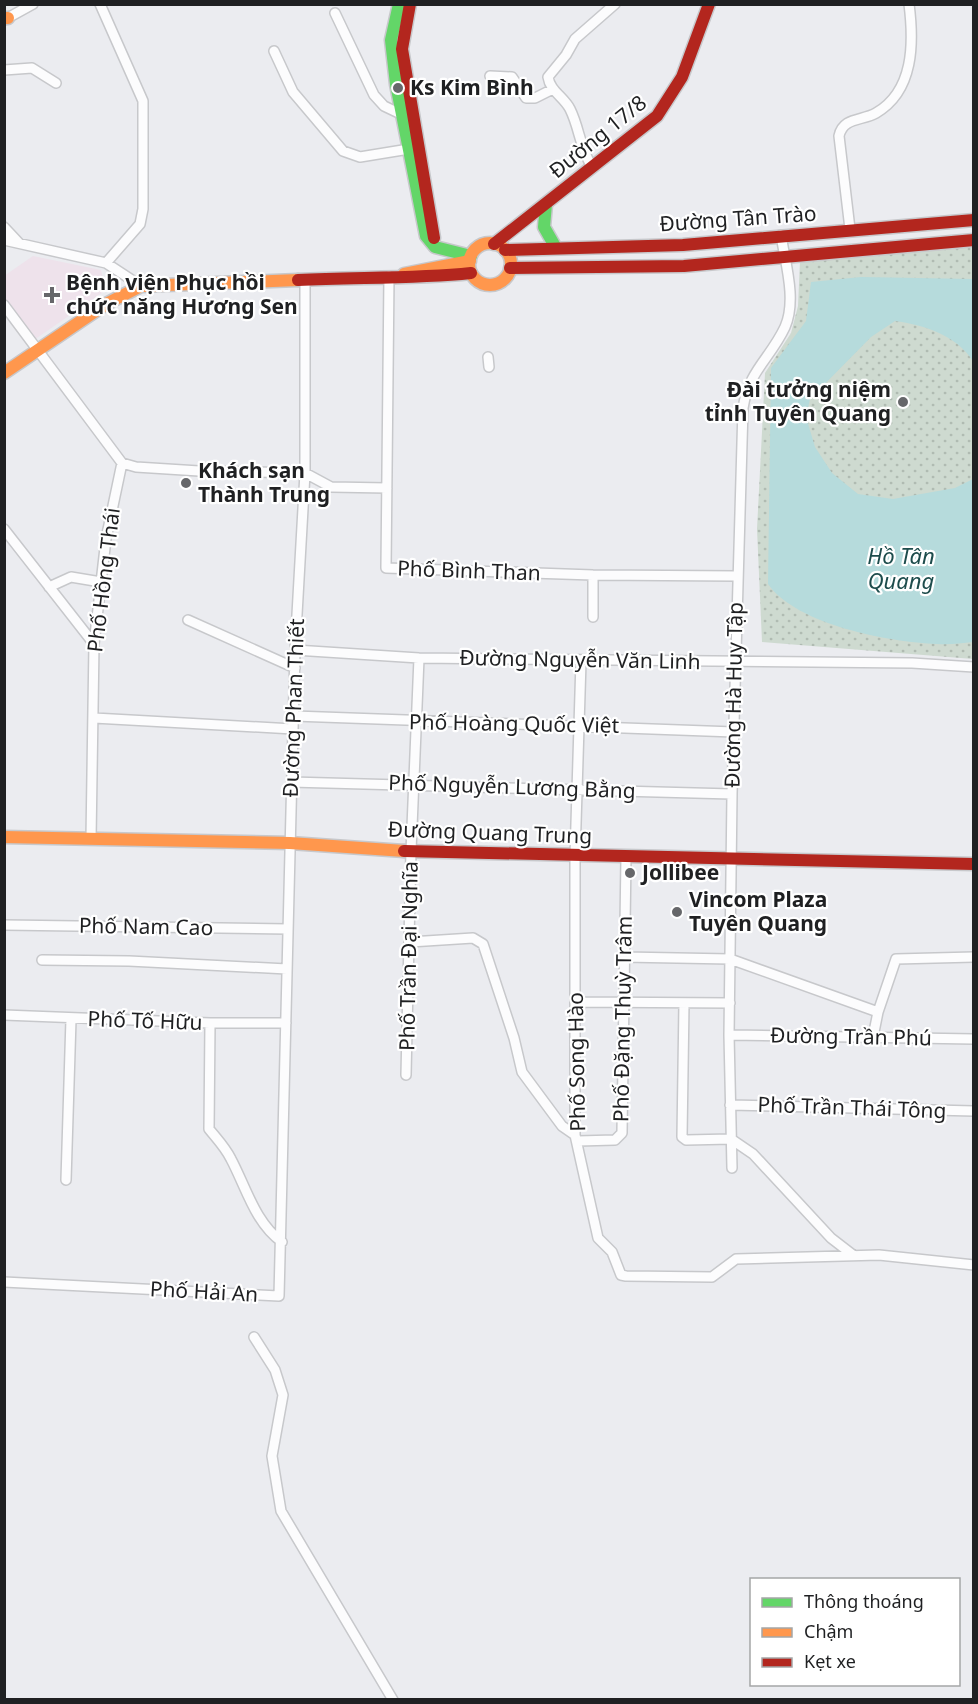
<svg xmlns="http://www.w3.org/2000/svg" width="978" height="1704" viewBox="0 0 978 1704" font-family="'Noto Sans',sans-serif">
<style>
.medical{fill:#eee2eb}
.park{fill:url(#park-dots)}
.water{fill:#b6dbdc}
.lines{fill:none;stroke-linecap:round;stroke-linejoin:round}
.street-casing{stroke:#c7c8cb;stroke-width:12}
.fast-casing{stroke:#c7c8cb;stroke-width:15}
.slow-casing{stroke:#c7c8cb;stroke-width:15}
.jam-casing{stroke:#c7c8cb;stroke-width:15}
.street{stroke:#fcfcfd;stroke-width:9}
.fast{stroke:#63d668;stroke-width:12}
.slow{stroke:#ff974d;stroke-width:12}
.jam{stroke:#b3261e;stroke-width:12}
.poi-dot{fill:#66676a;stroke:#fff;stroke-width:2}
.labels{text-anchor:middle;stroke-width:4.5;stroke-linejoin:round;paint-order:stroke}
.poi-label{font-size:21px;font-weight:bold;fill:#1f2022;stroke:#fff;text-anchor:start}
.street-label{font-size:21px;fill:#1f2022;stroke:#fff}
.water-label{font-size:22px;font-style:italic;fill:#1d4c4c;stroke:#fff}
</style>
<defs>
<pattern id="park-dots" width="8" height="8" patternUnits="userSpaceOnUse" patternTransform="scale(1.5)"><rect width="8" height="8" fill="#cedad0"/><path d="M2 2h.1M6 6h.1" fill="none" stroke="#b0bbb2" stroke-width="1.8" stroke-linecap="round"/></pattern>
</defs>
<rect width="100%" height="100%" fill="#ebecf0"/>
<!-- medical -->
<path class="medical" d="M33 256 101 270 106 290 34 340 5 299 4 276Z"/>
<!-- park -->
<path class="park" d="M973 244V659L762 642 757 529 765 373 791 333 798 306 800 261Z"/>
<!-- water -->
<path class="water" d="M861 277 973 279V361C956 335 924 325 895 321L871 337 810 399 806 417 815 447 832 473 858 494 893 499 955 488 973 479V642C962 643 949 645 937 644 889 642 797 625 768 584L771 368 806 321 811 282Z"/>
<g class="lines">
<!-- street casing -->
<g class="street-casing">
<path id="street" d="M100 4 143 101V209L140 224 106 263
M335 13 374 95 384 106 405 116
M4 20 33 4
M274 51 293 92 343 151 360 157 409 149
M4 70 32 68 56 83
M490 76 512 77 526 98H535L553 89
M592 167C579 146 580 129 570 109 564 97 550 91 548 77L566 55 575 39 615 4
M4 227 19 243
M850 229 839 136C843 117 862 121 876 113 914 91 914 43 909 4
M4 240 106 263 141 286
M389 276 386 568 593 575 737 576
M4 305 122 463 106 539 94 644 91 839
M488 357 489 367
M122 463 136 467 199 471 305 473 331 487 387 488
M4 529 94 644
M49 587 71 577 101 582
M593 617V575
M188 620 295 668
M295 650 419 658 912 663 974 667
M581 661 575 856V1135L598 1238 612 1252 621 1275 626 1276 712 1277 736 1259 879 1255 974 1265
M294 716 734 732
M94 718 293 729
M291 782 732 794
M4 925 288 929
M410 942 473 938 483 944 514 1038 522 1072 562 1126 575 1135
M624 957 730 959 878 1012
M42 960 129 961 287 969
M576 1002 730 1003
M684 1003 682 1137 686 1140 731 1139 753 1154 831 1238 853 1255
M4 1015 210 1023H286
M210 1023 209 1129C217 1139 225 1147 231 1159 246 1187 255 1223 282 1242
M729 1035 974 1039
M873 1037 878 1012 896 959 974 957
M406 1075 411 851 419 658
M730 1105 974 1111
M578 1141 615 1140 622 1133 626 857
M732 1168 729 1035 732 794 743 408C749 370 770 359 785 327 797 300 785 262 781 235
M66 1180 71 1019
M4 1282 279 1296 295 650 305 473V279
M254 1337 275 1370 283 1395 272 1456 281 1511 393 1700"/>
</g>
<!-- fast casing -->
<g class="fast-casing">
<path id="fast" d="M399 4 391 40 396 84 426 236 435 247 471 256
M546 204 544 227 556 248"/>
</g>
<!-- slow casing -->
<g class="slow-casing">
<path id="slow" d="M4 18H8
M469 264a21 21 0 1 1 42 0a21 21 0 1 1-42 0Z
M404 274 470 261
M4 373 106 304 141 286 298 280
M4 837 290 843 404 851"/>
</g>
<!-- jam casing -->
<g class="jam-casing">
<path id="jam" d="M410 4 402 49 434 238
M494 244 657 116 682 77 709 4
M505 250 683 245 974 220
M510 268 684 266 974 240
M298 280C356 277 413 279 471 273
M404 851 974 864"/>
</g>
<!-- street -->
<use href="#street" class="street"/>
<!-- fast -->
<use href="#fast" class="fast"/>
<!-- slow -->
<use href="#slow" class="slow"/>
<!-- jam -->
<use href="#jam" class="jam"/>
</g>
<!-- markers -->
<g class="poi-dot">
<circle cx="398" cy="88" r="6"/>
<path d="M49 286h6v6h6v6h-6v6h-6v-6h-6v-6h6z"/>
<circle cx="903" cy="402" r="6"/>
<circle cx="186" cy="483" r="6"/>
<circle cx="630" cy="873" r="6"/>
<circle cx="677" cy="912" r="6"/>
</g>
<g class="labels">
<!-- poi labels -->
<g class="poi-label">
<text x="410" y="95">Ks Kim Bình</text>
<text x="66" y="290">Bệnh viện Phục hồi<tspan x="66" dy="24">chức năng Hương Sen</tspan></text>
<text x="891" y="397" text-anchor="end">Đài tưởng niệm<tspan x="891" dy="24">tỉnh Tuyên Quang</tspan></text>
<text x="198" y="478">Khách sạn<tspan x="198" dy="24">Thành Trung</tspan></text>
<text x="642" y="880">Jollibee</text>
<text x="689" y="907">Vincom Plaza<tspan x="689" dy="24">Tuyên Quang</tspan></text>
</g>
<!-- street labels -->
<g class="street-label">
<text transform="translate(598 137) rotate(-39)" y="7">Đường 17/8</text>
<text transform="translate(738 219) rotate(-4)" y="7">Đường Tân Trào</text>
<text transform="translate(469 571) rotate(2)" y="7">Phố Bình Than</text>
<text transform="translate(104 580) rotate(-83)" y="7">Phố Hồng Thái</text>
<text transform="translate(580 660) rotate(1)" y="7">Đường Nguyễn Văn Linh</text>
<text transform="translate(734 695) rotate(-89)" y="7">Đường Hà Huy Tập</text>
<text transform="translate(294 708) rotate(-88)" y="7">Đường Phan Thiết</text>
<text transform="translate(514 724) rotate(1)" y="7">Phố Hoàng Quốc Việt</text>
<text transform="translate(512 787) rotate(2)" y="7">Phố Nguyễn Lương Bằng</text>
<text transform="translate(490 833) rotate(2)" y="7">Đường Quang Trung</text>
<text transform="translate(146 927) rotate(1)" y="7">Phố Nam Cao</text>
<text transform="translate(409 956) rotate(-89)" y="7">Phố Trần Đại Nghĩa</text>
<text transform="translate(623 1019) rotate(-89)" y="7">Phố Đặng Thuỳ Trâm</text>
<text transform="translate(145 1021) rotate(2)" y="7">Phố Tố Hữu</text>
<text transform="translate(851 1037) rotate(1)" y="7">Đường Trần Phú</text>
<text transform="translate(577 1062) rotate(-91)" y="7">Phố Song Hào</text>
<text transform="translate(852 1108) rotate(2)" y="7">Phố Trần Thái Tông</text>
<text transform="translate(204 1292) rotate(3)" y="7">Phố Hải An</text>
</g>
<!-- water labels -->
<g class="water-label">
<text x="901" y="564">Hồ Tân<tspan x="901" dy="25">Quang</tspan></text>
</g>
</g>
<!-- border -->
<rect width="978" height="1704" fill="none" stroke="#1f2022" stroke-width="12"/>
<!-- legend -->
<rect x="750" y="1578" width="210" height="108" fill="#ffffff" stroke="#a5a6a7" stroke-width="1.5"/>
<rect x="762" y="1598" width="30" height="9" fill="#63d668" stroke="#a5a6a7" stroke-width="1.5"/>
<text x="804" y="1608" font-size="18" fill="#1f2022">Thông thoáng</text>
<rect x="762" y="1628" width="30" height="9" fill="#ff974d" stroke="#a5a6a7" stroke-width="1.5"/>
<text x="804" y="1638" font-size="18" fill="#1f2022">Chậm</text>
<rect x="762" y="1658" width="30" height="9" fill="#b3261e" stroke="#a5a6a7" stroke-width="1.5"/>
<text x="804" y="1668" font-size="18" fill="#1f2022">Kẹt xe</text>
</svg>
